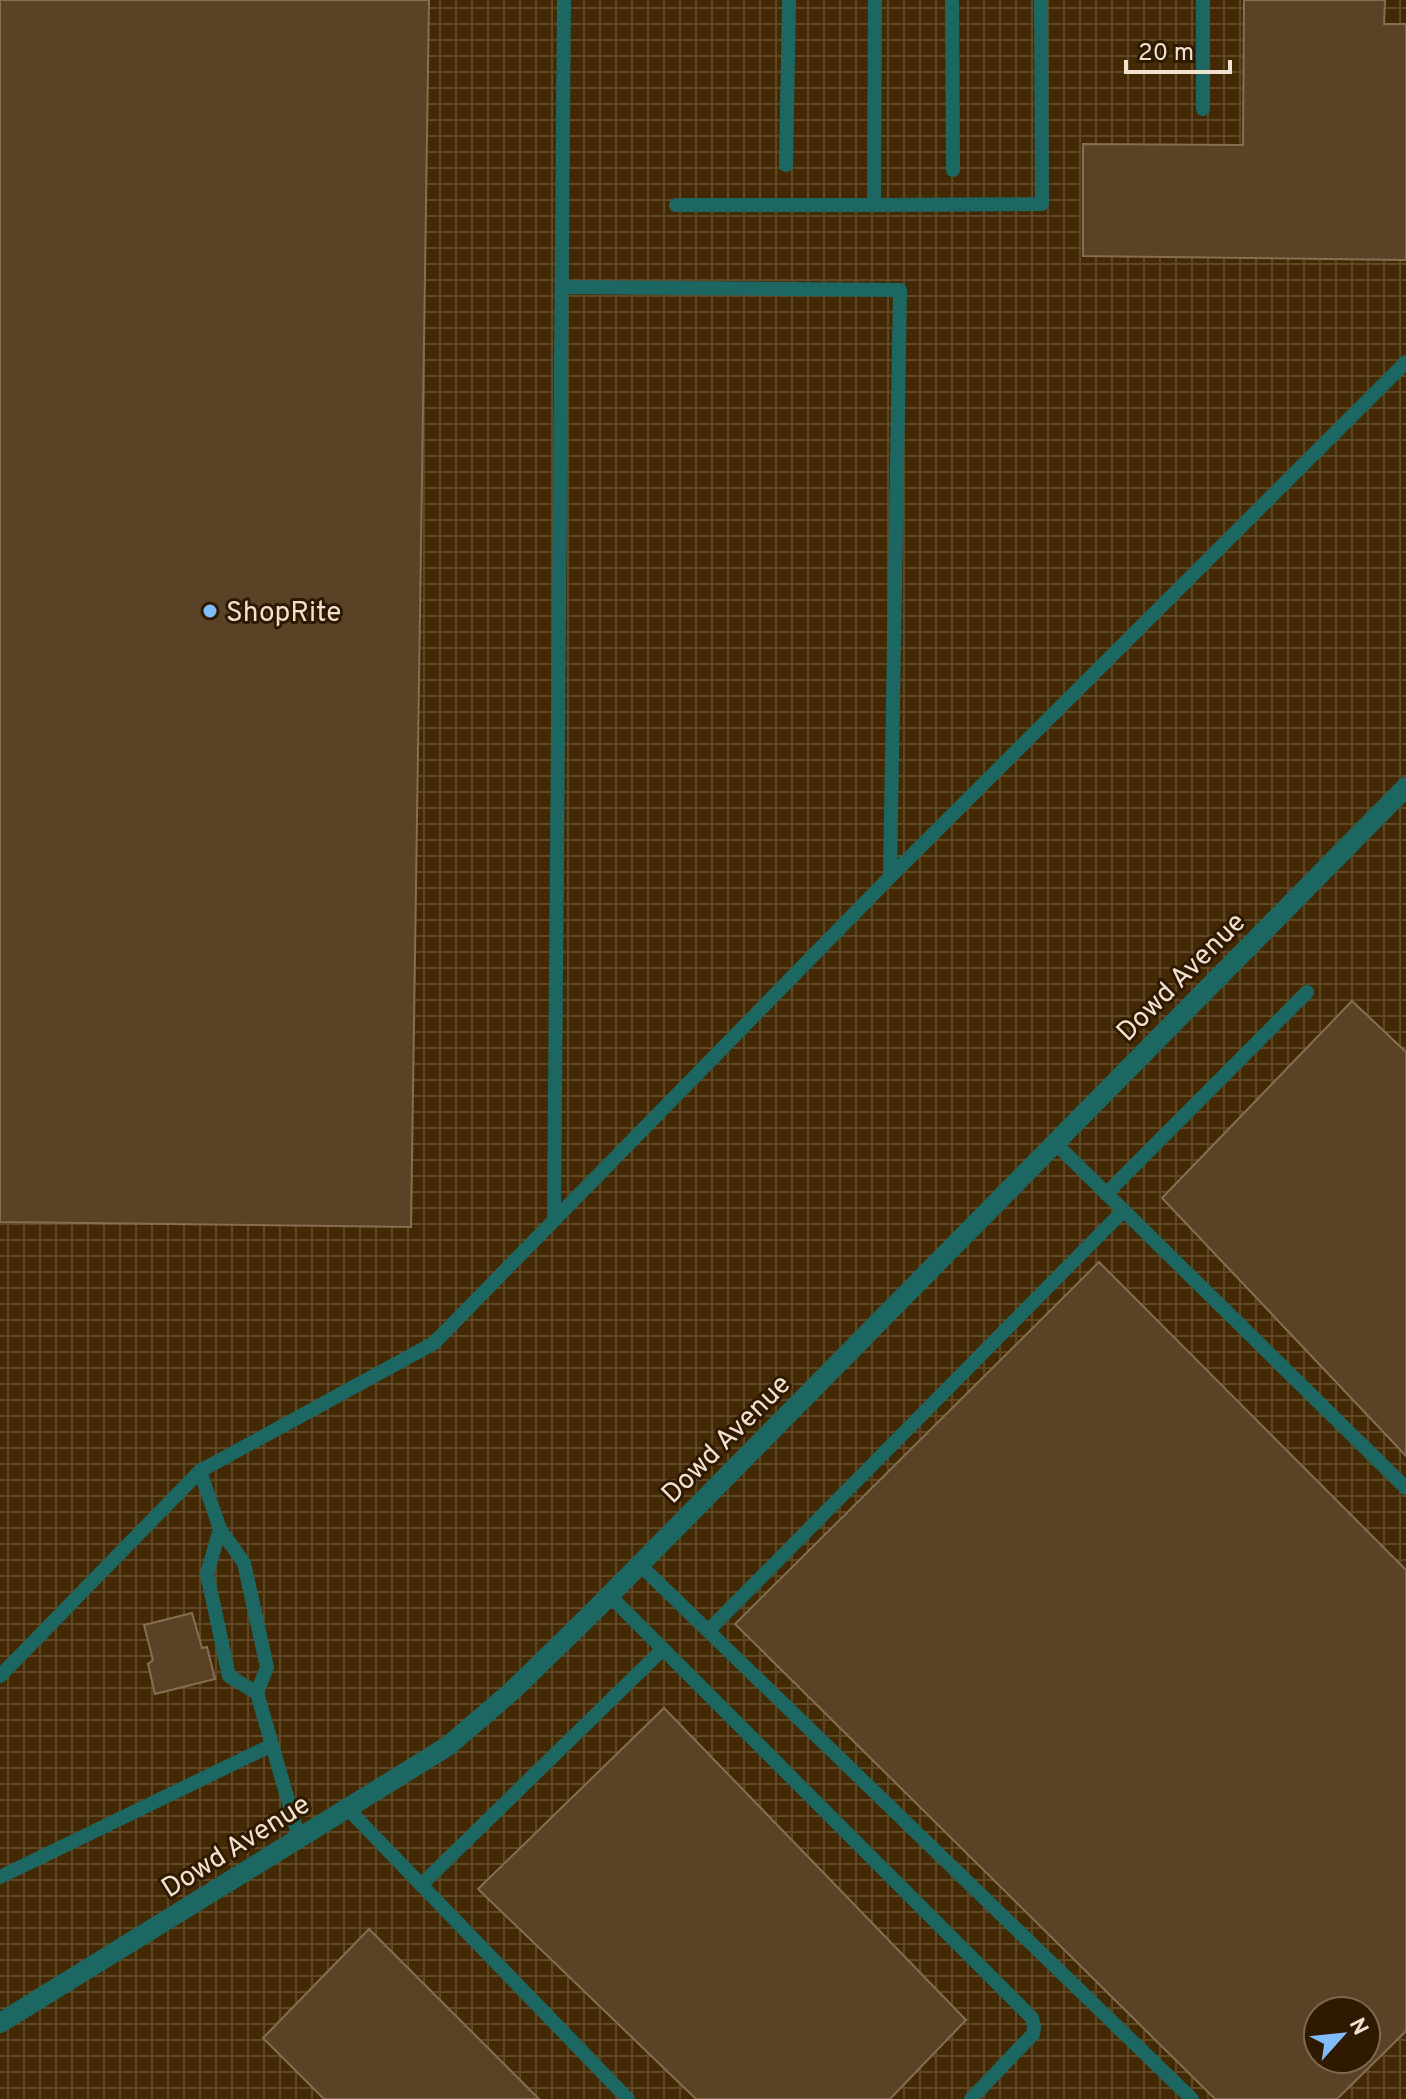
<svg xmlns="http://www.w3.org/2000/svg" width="1406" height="2099" viewBox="0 0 1406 2099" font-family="Overpass,sans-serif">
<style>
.industrial{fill:url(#industrial-grid);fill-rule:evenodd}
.building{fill:#5a4226;stroke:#886e50;stroke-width:2;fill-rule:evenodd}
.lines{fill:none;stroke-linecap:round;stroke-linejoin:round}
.lane{stroke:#1d6763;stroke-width:14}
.street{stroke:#1d6763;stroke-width:20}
.poi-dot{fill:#80bdfa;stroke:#2f1900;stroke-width:3}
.labels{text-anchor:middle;stroke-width:6;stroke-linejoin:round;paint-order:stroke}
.poi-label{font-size:28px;fill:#f0e1d1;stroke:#2f1900;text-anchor:start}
.street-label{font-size:28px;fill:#f0e1d1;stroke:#2f1900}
</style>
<defs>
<pattern id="industrial-grid" width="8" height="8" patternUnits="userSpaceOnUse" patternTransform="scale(2)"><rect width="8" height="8" fill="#442a04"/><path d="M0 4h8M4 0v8" fill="none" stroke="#5f4928"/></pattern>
</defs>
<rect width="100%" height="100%" fill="#392306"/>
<!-- industrial -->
<path class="industrial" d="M0 0H1406V2099H0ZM1318 2011H1366V2059H1318Z"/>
<!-- building -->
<path class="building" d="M0 0H429L411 1227 0 1222Z
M1244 0H1385L1384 24H1406V260L1083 256V144L1243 145Z
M1352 1001 1406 1052V1456L1162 1198Z
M1099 1262 1406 1570V2031L1337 2099H1215L735 1624ZM1318 2011H1366V2059H1318Z
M192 1613 202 1648 207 1647 215 1679 155 1694 148 1664 153 1660 144 1625Z
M664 1708 966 2020 890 2099H696L478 1889Z
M369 1929 539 2099H324L263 2038Z"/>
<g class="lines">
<!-- lane -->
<path class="lane" d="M952 0 953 170
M1203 109V0
M786 165 789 0
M676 205H874L875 0
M874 205 1042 204 1041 0
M562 287 900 290 890 877
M1055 1143 1406 1488
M1106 1194 1307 992
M554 1220 564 0
M200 1471 220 1529 244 1563 267 1667 257 1693 299 1838
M220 1529 207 1574 229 1676 257 1693
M640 1565 1192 2099
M610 1596 1032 2018 1034 2027 1033 2034 971 2099
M708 1631 1123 1211
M0 1676 200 1471 434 1343 890 877 1406 362
M347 1808 628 2099
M0 1877 272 1745
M421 1885 663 1649"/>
<!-- street -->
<path class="street" d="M0 2023 448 1746 512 1691 593 1612 1406 787"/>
</g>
<!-- markers -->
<circle class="poi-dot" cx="210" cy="611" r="8"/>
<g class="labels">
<!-- poi labels -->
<g class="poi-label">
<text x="226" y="621">ShopRite</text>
</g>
<!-- street labels -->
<g class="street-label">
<text transform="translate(1180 976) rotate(-45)" y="10">Dowd Avenue</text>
<text transform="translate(725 1438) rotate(-45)" y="10">Dowd Avenue</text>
<text transform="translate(235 1845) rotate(-32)" y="10">Dowd Avenue</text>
</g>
</g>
<!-- north arrow -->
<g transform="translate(1342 2035) rotate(63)"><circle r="38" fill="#2f1900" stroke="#7c6954" stroke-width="2"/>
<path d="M0-6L14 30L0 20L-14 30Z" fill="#80bdfa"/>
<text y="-12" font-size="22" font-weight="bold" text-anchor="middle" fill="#f0e1d1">N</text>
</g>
<!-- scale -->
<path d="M1126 60v12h104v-12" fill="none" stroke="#f0e1d1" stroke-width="4"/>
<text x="1138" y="60" font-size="24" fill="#f0e1d1" stroke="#2f1900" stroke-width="6" paint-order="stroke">20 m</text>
</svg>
